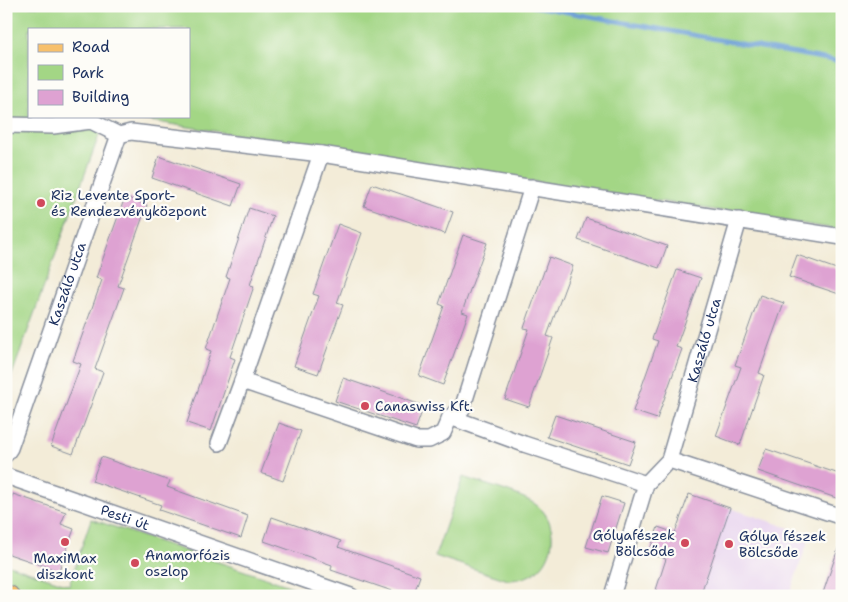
<svg xmlns="http://www.w3.org/2000/svg" width="848" height="602" viewBox="0 0 848 602" font-family="'Shantell Sans',sans-serif">
<style>
.built{fill:#e7d2ef}
.green{fill:#a3d685;stroke:#5f8272}
.lines{fill:none;stroke-linecap:round;stroke-linejoin:round}
.stream{stroke:#699dd5;stroke-width:4.5}
.building{fill:#dea2d2}
.minor-casing{stroke:#878e9b;stroke-width:18}
.major-casing{stroke:#878e9b;stroke-width:22}
.minor{stroke:#fff;stroke-width:15}
.major{stroke:#f7c06c;stroke-width:20}
.poi-dot{fill:#d1495b;stroke:#fdfcf7;stroke-width:2}
.labels{text-anchor:middle;stroke-width:4.5;stroke-linejoin:round;paint-order:stroke}
.poi-label{font-size:14px;fill:#1b2f5e;stroke:#fdfcf7;text-anchor:start}
.street-label{font-size:14px;fill:#1b2f5e;stroke:#fdfcf7}
</style>
<rect width="100%" height="100%" fill="#fdfcf7"/>
<filter id="ink" filterUnits="userSpaceOnUse"><feTurbulence type="fractalNoise" baseFrequency=".02" numOctaves="2"/><feDisplacementMap in="SourceGraphic" scale="10" xChannelSelector="R" yChannelSelector="G"/><feConvolveMatrix kernelMatrix="1 2 1 2 8 2 1 2 1" color-interpolation-filters="sRGB"/></filter>
<filter id="wash" filterUnits="userSpaceOnUse"><feTurbulence type="fractalNoise" baseFrequency=".0096" numOctaves="4" result="noise"/><feDisplacementMap in="SourceGraphic" scale="20" xChannelSelector="R" yChannelSelector="G"/><feGaussianBlur stdDeviation="1.12" result="paint"/><feColorMatrix in="noise" values="0 0 0 0 0 0 0 0 0 0 0 0 0 0 0 0 0 1.4 0 .05"/><feComposite in="paint" operator="in"/></filter>
<g filter="url(#wash)">
<rect width="100%" height="100%" fill="#f3ecd8"/>
<!-- built -->
<path class="built" d="M689 494 810 535 789 596H654L666 559 649 553 658 527 675 533Z"/>
<!-- green -->
<path class="green" d="M6 6H842V230L119 116H189V29H29V116H106L6 391Z
M463 477C482 484 519 493 535 504 559 520 557 558 534 573 526 578 517 580 508 580L435 556Z
M91 519 319 596H44L6 583V564L69 585Z"/>
<g class="lines">
<!-- stream -->
<path class="stream" d="M533 6 842 62"/>
</g>
<g id="blocks">
<!-- building -->
<path class="building" d="M159 156 241 184 233 206 152 178Z
M372 184 453 212 445 234 364 206Z
M125 197 147 205 118 286 124 288 95 369 103 372 73 454 51 446 81 364 73 361 102 280 96 278Z
M249 208 273 216 250 285 254 286 230 357 235 359 211 431 187 423 211 351 206 349 230 278 226 277Z
M586 218 667 246 659 268 578 240Z
M338 224 362 233 337 303 343 305 318 374 294 366 319 296 313 294Z
M463 235 487 243 462 312 468 314 443 385 419 376 444 306 439 304Z
M797 255 842 271V295L789 277Z
M549 257 573 266 547 336 553 338 529 407 505 399 529 329 524 328Z
M677 270 701 278 676 347 682 349 657 419 633 411 658 341 652 339Z
M760 295 784 303 759 373 764 375 740 445 716 436 741 367 735 365Z
M343 378 424 406 416 428 335 401Z
M555 415 636 442 628 464 547 437Z
M279 423 301 431 283 481 261 473Z
M766 449 842 475V492L839 499 758 471Z
M101 457 170 481 167 487 248 516 241 538 159 510 161 505 92 481Z
M13 494 66 512 61 524 74 529 59 571 6 553V506L8 507Z
M689 494 730 508 700 596H654L666 559 649 553 658 527 675 533Z
M602 496 624 503 608 553 586 547Z
M272 517 341 541 338 547 420 576 413 596H407L331 570 332 565 264 541Z
M842 540V596H822L841 540Z"/>
</g>
</g>
<g filter="url(#ink)">
<use href="#blocks" fill-opacity="0" stroke="#878e9b" stroke-width="1"/>
<g class="lines">
<!-- minor casing -->
<g class="minor-casing">
<g id="minor">
<path d="M6 125 53 126 91 121 119 135"/>
<path d="M242 381 416 440H429L443 433 450 417 462 409 532 187"/>
<path d="M450 417 524 444 646 484"/>
<path d="M219 443 242 381 321 154"/>
<path id="s1" d="M6 454 10 448 119 135 131 132 321 154 842 237"/>
<path d="M669 460 842 517"/>
<path id="s2" d="M6 476 351 596"/>
<path id="s3" d="M612 596 646 484 669 460 739 220"/>
</g>
</g>
<!-- major casing -->
<g class="major-casing">
<path id="major" d="M6 595 9 596"/>
</g>
<!-- minor -->
<use href="#minor" class="minor"/>
<!-- major -->
<use href="#major" class="major"/>
</g>
</g>
<!-- markers -->
<g class="poi-dot">
<circle cx="41" cy="203" r="5"/>
<circle cx="365" cy="406" r="5"/>
<circle cx="65" cy="542" r="5"/>
<circle cx="685" cy="543" r="5"/>
<circle cx="729" cy="544" r="5"/>
<circle cx="135" cy="563" r="5"/>
</g>
<g class="labels">
<!-- poi labels -->
<g class="poi-label">
<text x="51" y="200">Riz Levente Sport-<tspan x="51" dy="16">és Rendezvényközpont</tspan></text>
<text x="375" y="411">Canaswiss Kft.</text>
<text x="675" y="540" text-anchor="end">Gólyafészek<tspan x="675" dy="16">Bölcsőde</tspan></text>
<text x="739" y="541">Gólya fészek<tspan x="739" dy="16">Bölcsőde</tspan></text>
<text x="145" y="560">Anamorfózis<tspan x="145" dy="16">oszlop</tspan></text>
<text x="65" y="563" text-anchor="middle">MaxiMax<tspan x="65" dy="16">diszkont</tspan></text>
</g>
<!-- street labels -->
<g class="street-label">
<text dy="5" stroke="none"><textPath href="#s1" startOffset="181">Kaszáló utca</textPath></text>
<text dy="5" stroke="none"><textPath href="#s3" startOffset="275">Kaszáló utca</textPath></text>
<text dy="5" stroke="none"><textPath href="#s2" startOffset="126">Pesti út</textPath></text>
</g>
</g>
<!-- margin -->
<rect width="848" height="602" fill="none" stroke="#fdfcf7" stroke-width="25"/>
<!-- legend -->
<rect x="28" y="28" width="162" height="90" fill="#fdfcf7" stroke="#a3aaba"/>
<rect x="38" y="44" width="25" height="8" fill="#f7c06c" stroke="#a3aaba"/>
<text x="72" y="52" font-size="15" fill="#1b2f5e">Road</text>
<rect x="38" y="65" width="25" height="15" fill="#a3d685" stroke="#a3aaba"/>
<text x="72" y="78" font-size="15" fill="#1b2f5e">Park</text>
<rect x="38" y="90" width="25" height="15" fill="#dea2d2" stroke="#a3aaba"/>
<text x="72" y="102" font-size="15" fill="#1b2f5e">Building</text>
</svg>
